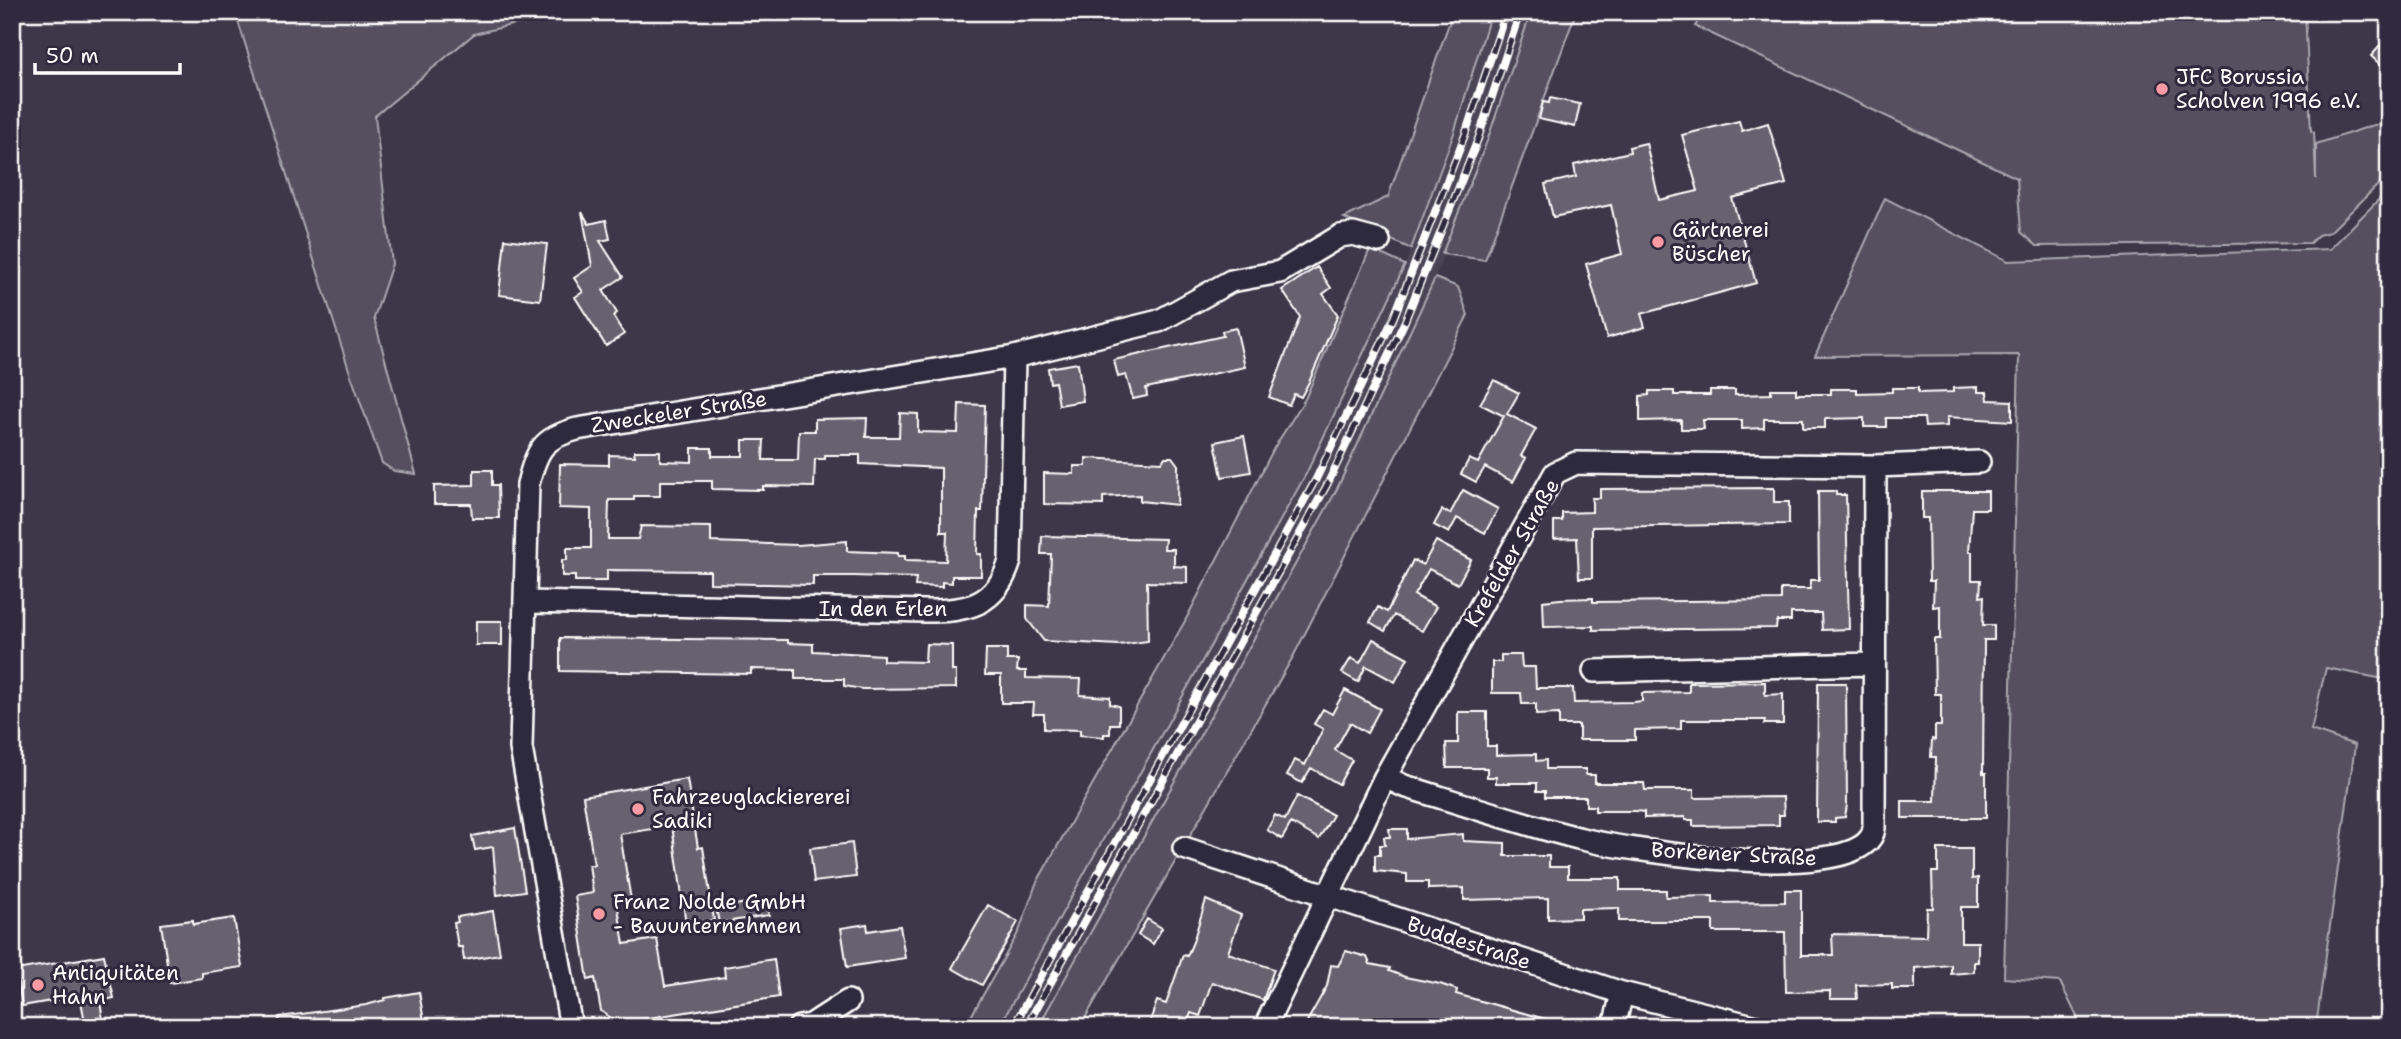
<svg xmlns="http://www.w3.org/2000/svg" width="2401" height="1039" viewBox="0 0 2401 1039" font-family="'Shantell Sans',sans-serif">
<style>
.built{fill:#494455}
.green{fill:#555060;stroke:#aaa8b0;stroke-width:2}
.building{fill:#666270;stroke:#fff;stroke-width:2;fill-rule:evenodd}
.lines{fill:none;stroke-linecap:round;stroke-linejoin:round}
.minor-casing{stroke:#fff;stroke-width:26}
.minor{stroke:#2f2a3d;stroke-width:21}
.rail-casing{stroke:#fff;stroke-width:8}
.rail{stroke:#2f2a3d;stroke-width:5;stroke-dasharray:16;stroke-linecap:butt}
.poi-dot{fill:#ff9aa2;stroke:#2f2a3d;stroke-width:2.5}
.labels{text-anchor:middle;stroke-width:6;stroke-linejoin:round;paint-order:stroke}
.poi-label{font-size:21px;fill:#fff;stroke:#2f2a3d;text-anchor:start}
.street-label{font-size:21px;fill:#fff;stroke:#2f2a3d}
</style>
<rect width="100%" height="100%" fill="#3c3749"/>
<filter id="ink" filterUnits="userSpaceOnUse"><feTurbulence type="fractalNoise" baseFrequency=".0143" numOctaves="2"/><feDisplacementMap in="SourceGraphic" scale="14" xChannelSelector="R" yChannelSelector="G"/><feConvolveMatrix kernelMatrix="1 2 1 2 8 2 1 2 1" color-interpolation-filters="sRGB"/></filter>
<g filter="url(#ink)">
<!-- built -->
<path class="built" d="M1491 12H1531L1435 278 1336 491 1038 1027H999L1306 474 1405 265 1454 133Z"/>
<!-- green -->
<path class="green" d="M235 12H566L474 34 375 116 392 264 374 318 416 474 394 471 382 463 349 370Z
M1453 12H1491L1454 133 1411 249 1344 218 1388 197Z
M1531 12H1576L1485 260 1442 254 1487 141Z
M1705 12H2305L2311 131 2314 132 2316 179V144L2374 125 2389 124V174L2330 232 2318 235 2310 243 2037 246 2021 232 2017 178 1695 26Z
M2389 189V680L2326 668 2311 730 2355 745 2316 1027H2082L2060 982 2004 978 2019 355 1815 356 1885 198 2008 261 2330 249Z
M1370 249 1405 265 1306 474 999 1027H965L1019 931 1036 884 1185 621 1274 448 1305 399Z
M1435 278 1458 287 1468 315 1294 655 1080 1027H1038L1336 491Z"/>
<!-- building -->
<path class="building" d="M2389 36V73L2371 56Z
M1550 98 1580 104 1575 127 1539 119 1543 102 1549 103Z
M1739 121 1742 131 1768 123 1786 184 1732 198 1756 283 1641 314 1645 327 1607 338 1586 264 1622 254 1611 205 1553 217 1545 184 1576 177 1574 165 1630 152 1629 147 1646 143 1659 200 1698 191 1682 135Z
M582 212 589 224 606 220 610 239 600 241 623 277 603 290 617 313 613 316 624 334 606 346 575 297 583 292 574 278 592 266Z
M505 239 547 244 540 300 499 295Z
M1317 267 1331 288 1323 294 1338 315 1309 382 1301 397 1294 394 1289 405 1269 397 1300 317 1282 290Z
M1236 328 1245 367 1146 388 1147 396 1133 399 1126 375 1118 377 1114 360 1223 336 1222 331Z
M1078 363 1083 401 1059 405 1055 382 1050 383 1048 368Z
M1494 380 1519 393 1507 414 1536 429 1521 456 1526 458 1513 482 1485 467 1476 482 1461 474 1469 459 1478 463 1504 416 1480 404Z
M1978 387V392H1987L1988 400 2012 401V421L1947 417V426L1925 427 1924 418H1886V427H1864V418L1825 419V428H1803V419H1764V428L1742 429V420H1703L1704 429H1681V420L1640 421V396L1649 395V391H1674V395H1710V390H1735V395L1771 394V389H1796V394H1831V389H1857V393L1892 392V388H1918V393L1953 392V388Z
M959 404 985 405 982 511H978L977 554H981V576H952V583L942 582V587L915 586 916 578 854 576H813V585L710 583V571L607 570V581H575V576H562V560H567V548H591V509L559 508 560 464 609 465V455L635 456 634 451H660V461L692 462V448H712V456H743V440H764L763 460H798L799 431H815V419L867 418 866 437H899L900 413 918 414V432L958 433ZM825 455H860V464L941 468V532H947L946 561 905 560V556H898V553L847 551V541L798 545 711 542V527L641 526 638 539H608L609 500H634V496H660V481H712V489L763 490V486L814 487 815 459H825Z
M1244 436 1251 472 1222 477 1215 442Z
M1165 457H1172L1178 465 1177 505 1140 501V495L1103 497V505L1044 504V473L1074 474V466H1086V458L1162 462Z
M474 470H492V485H498L499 518H472L471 504H434V486L474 485Z
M1774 488V502H1789V524L1592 527V578H1579L1577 538 1554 539V521H1562V513L1592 512V498H1600V489Z
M1463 490 1498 509 1485 533 1457 518 1449 533 1434 525 1442 510 1450 514Z
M1818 491H1836V495H1846L1849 629 1822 630 1821 613H1791V621H1777L1776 628 1593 630V626L1544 627 1543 601 1560 599 1593 598V602L1781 600V589H1810V580H1819Z
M1922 491H1988V509H1972L1969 552H1972V580H1981L1980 597 1984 596 1983 625H1994V640H1984L1983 773H1986V818H1902V801H1935L1936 757H1931L1932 739 1935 740V726H1941V694H1935L1934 639H1940V606L1933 607 1934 581H1929L1928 518H1922Z
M1042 536 1165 539 1164 549H1174V566L1187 567V583L1147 582 1148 641 1119 645 1044 641 1027 619V605L1049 606 1051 554H1041Z
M1436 541 1471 560 1458 584 1429 569 1414 595 1436 607 1422 631 1394 615 1385 631 1370 622 1378 607 1387 612 1413 560 1423 565Z
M476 621H502V645H476Z
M560 638 788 640V643L813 644V651L883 655V661L925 662 926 644 952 645V671H956V688L862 689 844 686V679H795V670L751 669V674L560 671Z
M1373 639 1408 658 1395 682 1366 666 1358 682 1342 673 1351 658 1360 663Z
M986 649H1007V660H1018L1017 671H1026V678L1081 679 1080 695 1110 697V704L1119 706V724H1110V734H1104V737L1080 735V730L1044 729V714H1033L1034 703H1001V675H985Z
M1501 655H1521L1522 667H1535L1536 688H1573L1574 703 1634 702 1642 701V693L1689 692V683L1765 682V695L1783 694V724H1764L1765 720H1681V729L1635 730V740H1579V725H1559V714L1536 715V704H1522L1521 693H1492V662H1501Z
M1818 683H1846L1847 805 1845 817 1835 818V822H1817Z
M1345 690 1380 709 1367 733 1350 723 1335 750 1352 760 1339 784 1311 768 1302 783 1287 775 1295 760 1305 765 1323 729 1314 724 1323 709 1332 714Z
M1458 712H1487V746H1496V755L1536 754V761L1546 760V769H1586V775H1595V783H1644L1645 790H1694V798L1783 797 1784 815H1779V825L1693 826V820H1685V817L1644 818V812L1636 811H1595V806H1586V797H1545V791H1537V783H1496V777H1487V768H1447L1446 743H1458Z
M687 779 698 848 703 847 714 920 686 924 672 826 620 834 631 900 617 902 624 944 657 939 665 986 725 977 724 967 774 959 779 997 618 1023 601 1011 595 978 588 980 575 896 593 893 589 865H594L583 796Z
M1297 796 1333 815 1319 839 1291 823 1282 839 1267 830 1275 815 1285 820Z
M515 828 525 891 497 895 493 847 475 850 472 836Z
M1389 829H1407V839L1463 834V841L1505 843V856H1549V867H1568V878H1620V890H1666V897L1713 896V903L1785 902V890H1801V955H1833L1832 934 1926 936 1927 908H1933L1932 872H1938V849H1972V879L1978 878V907H1961V942H1978V962H1974V972L1951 974V965L1915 968V989H1892V984L1856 985 1857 999H1830V991L1786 992 1785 932H1713V921H1619V908L1580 909V918L1548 919V898L1464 900V888L1428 889V882H1407V874L1375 871V855H1380V845H1385L1384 837H1390Z
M852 843 856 877 814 882 810 848Z
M766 900 769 915 719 923 716 908Z
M1206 900 1241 915 1228 953 1274 969 1263 1000 1212 982 1200 1016 1191 1013 1186 1027H1148L1157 1001 1166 1004 1183 955 1187 956 1193 942Z
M988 905 1018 922 982 985 952 968Z
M493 911 500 954 464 960 462 947H458L454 923 458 922 457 917Z
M234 918 242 967 202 973V978L170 983 161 924 193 920V924Z
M1147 919 1162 928 1153 944 1138 935Z
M867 924 868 931 900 926 905 958 847 967 841 928Z
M1346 951 1367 957 1370 964 1390 968 1389 971 1405 977 1440 984 1457 990 1456 994 1556 1022 1555 1027H1304L1327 986 1331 965 1338 966Z
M104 955 114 998 100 1001 104 1027H86L80 996 22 1006 16 970Z
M419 992 425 1027H280L279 1017 366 1005 385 1000V998Z"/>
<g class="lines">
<!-- minor casing -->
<g class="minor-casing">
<path id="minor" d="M527 602 925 611C968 611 996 606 1010 561L1014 357
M1594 671 1873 664
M1385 777 1404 786C1463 804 1522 824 1582 839 1625 850 1868 888 1874 828L1875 466
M1184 848 1622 993 1757 1027
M571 1027 521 748 528 484C537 450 542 438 577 429L1014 357 1159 321 1231 281 1280 272 1340 236 1353 234 1379 241
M799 1027 811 1025 848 1001
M1265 1027 1385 777 1555 473 1576 463 1875 466 1979 462
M1614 1027 1622 993"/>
</g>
<!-- minor -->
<use href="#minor" class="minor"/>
<!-- rail casing -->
<g class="rail-casing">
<path id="rail" d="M1013 1027 1316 479 1394 317 1465 135 1506 12
M1026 1027 1327 485 1405 321 1478 139 1520 12"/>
</g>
<!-- rail -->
<use href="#rail" class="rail"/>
</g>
</g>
<!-- markers -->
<g class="poi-dot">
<circle cx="2162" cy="89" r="7"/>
<circle cx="1658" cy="242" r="7"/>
<circle cx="638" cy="809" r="7"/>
<circle cx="599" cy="914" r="7"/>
<circle cx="38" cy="985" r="7"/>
</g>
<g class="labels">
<!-- poi labels -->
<g class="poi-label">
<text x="2176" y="84">JFC Borussia<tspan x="2176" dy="24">Scholven 1996 e.V.</tspan></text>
<text x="1672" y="237">Gärtnerei<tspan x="1672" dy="24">Büscher</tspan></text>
<text x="652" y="804">Fahrzeuglackiererei<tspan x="652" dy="24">Sadiki</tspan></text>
<text x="613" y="909">Franz Nolde GmbH<tspan x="613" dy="24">- Bauunternehmen</tspan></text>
<text x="52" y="980">Antiquitäten<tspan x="52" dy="24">Hahn</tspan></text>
</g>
<!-- street labels -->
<g class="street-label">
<text transform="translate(679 412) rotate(-9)" y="7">Zweckeler Straße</text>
<text transform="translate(1512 553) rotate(-60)" y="7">Krefelder Straße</text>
<text x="883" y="616">In den Erlen</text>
<text transform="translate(1734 854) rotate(3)" y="7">Borkener Straße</text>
<text transform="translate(1469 943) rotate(18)" y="7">Buddestraße</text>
</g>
</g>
<!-- margin -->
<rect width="2401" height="1039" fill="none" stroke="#2f2a3d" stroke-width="42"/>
<rect x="21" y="21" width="2359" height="997" fill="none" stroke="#fff" stroke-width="2.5" filter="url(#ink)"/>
<!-- scale -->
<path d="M35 63v10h145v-10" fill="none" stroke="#ffffff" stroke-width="3.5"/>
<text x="46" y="63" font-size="21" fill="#ffffff" stroke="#2f2a3d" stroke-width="5" paint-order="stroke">50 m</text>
</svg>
